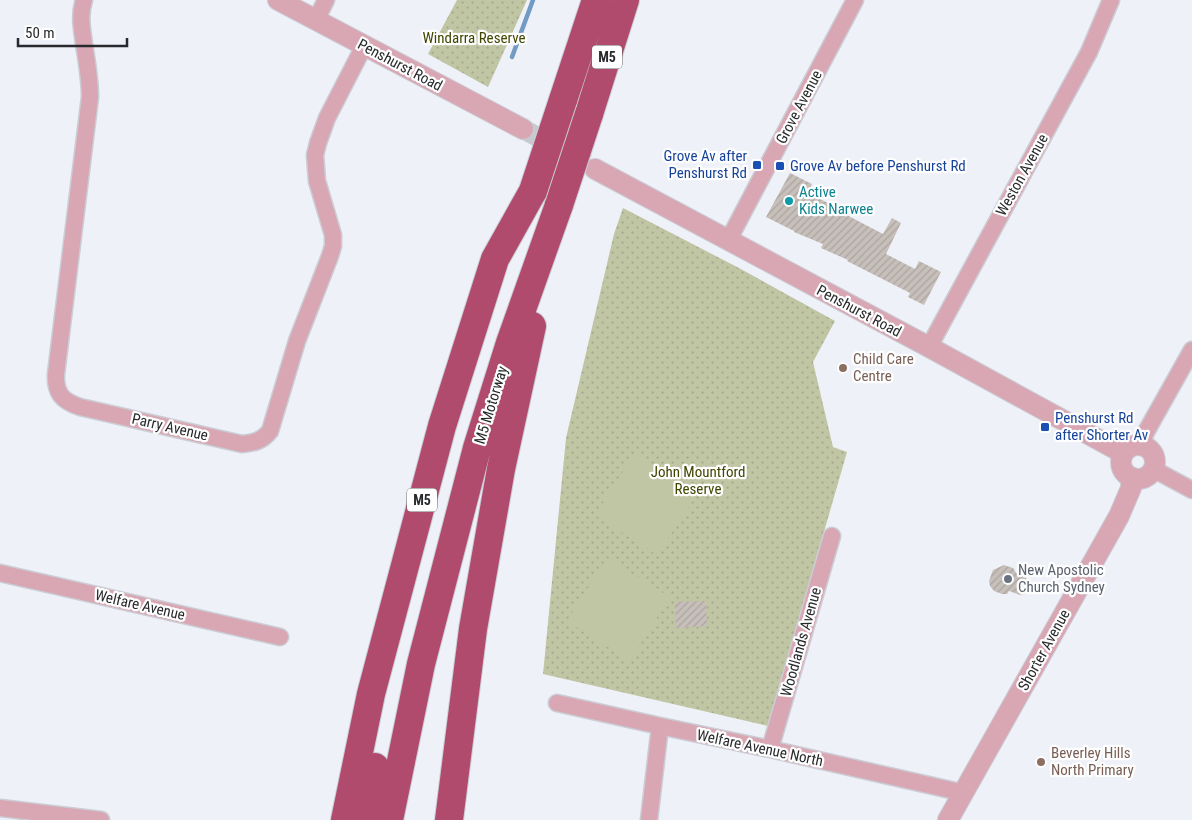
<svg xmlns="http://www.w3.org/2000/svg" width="1192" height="820" viewBox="0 0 1192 820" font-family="'Roboto Condensed',sans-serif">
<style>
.green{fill:url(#green-dots)}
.pitch{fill:#c0c5a4}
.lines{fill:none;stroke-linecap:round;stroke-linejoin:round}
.stream{stroke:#719bc4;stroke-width:4.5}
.building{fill:url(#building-hatch)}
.tertiary-tunnel{stroke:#c7c9d0;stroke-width:20;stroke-dasharray:20 10;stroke-linecap:butt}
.minor-casing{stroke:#cbcdd4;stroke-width:19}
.tertiary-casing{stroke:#cbcdd4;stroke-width:22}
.motorway-casing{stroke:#cbcdd4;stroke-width:30}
.minor{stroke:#d9a6b3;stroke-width:16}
.tertiary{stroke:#d9a6b3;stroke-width:20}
.motorway{stroke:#b04b6d;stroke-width:28}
.motorway-bridge-casing{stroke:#cbcdd4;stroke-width:30;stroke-linecap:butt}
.motorway-bridge{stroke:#b04b6d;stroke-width:28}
.transit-dot{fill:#1a4fb4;stroke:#fefefe;stroke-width:2}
.culture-dot{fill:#0f9aa8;stroke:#fefefe;stroke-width:2}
.education-dot{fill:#8d6e63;stroke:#fefefe;stroke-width:2}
.worship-dot{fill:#6b7280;stroke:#fefefe;stroke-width:2}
.labels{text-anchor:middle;stroke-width:4.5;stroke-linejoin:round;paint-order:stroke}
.shield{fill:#fefefe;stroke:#68696b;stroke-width:1}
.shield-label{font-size:14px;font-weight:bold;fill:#28292c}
.park-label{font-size:15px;fill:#404600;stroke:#fefefe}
.street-label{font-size:15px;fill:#28292c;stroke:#fefefe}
.transit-label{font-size:15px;fill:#164399;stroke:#fefefe;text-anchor:start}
.culture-label{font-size:15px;fill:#0d838f;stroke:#fefefe;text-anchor:start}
.education-label{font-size:15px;fill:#785e54;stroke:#fefefe;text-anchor:start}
.worship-label{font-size:15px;fill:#5b616d;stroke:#fefefe;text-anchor:start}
</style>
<defs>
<pattern id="green-dots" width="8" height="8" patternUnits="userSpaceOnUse" patternTransform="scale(1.25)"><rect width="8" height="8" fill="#c0c5a4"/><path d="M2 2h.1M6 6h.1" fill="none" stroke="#a5a98d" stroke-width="1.8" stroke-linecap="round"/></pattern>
<pattern id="building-hatch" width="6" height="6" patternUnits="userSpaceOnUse" patternTransform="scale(1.25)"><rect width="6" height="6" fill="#c7bfba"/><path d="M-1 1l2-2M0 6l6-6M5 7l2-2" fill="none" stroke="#aba4a0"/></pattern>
</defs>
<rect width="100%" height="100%" fill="#eff1f9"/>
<!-- green -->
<path class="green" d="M457 0H527L488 87 428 54Z
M623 208 739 268 835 321 813 362 833 447 847 452 768 726 543 674 566 438 614 234Z"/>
<!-- pitch -->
<path class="pitch" d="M635 453 698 493 657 555 595 515Z
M607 558 670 597 630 661 567 621Z"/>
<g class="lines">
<!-- stream -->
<path class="stream" d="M512 57 533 0"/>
</g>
<!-- building -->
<path class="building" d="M790 173 812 184 808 193 840 209 839 211 883 234 892 218 901 223 886 254 915 269 919 261 941 272 924 305 908 297 910 293 847 261 848 260 821 248 823 244 794 232V231L766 217Z
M1004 565 1013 568 1017 574 1026 578 1029 582 1030 588 1028 593 1020 595 1009 591 1007 594H1002L994 591 990 586 989 581 993 570Z
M706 601 707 626 676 628 675 602Z"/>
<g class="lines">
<!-- tertiary-tunnel -->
<path class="tertiary-tunnel" d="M523 129 587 164"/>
<!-- minor casing -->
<g class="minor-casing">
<path id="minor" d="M84 0C79 15 82 29 84 44 87 62 90 79 90 97L56 374C55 393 62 401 80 407L242 444C254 443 262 441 270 431L297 341 330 256 333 246V235L317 181 315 155 318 143 327 118 364 46
M316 20 326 0
M728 241 855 0
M929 347 1089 52 1111 0
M1141 445 1146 432 1192 350
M1153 469 1192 490
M0 573 280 637
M557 703 660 726 770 749 964 793
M770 749 832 536
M0 808 101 820
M649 820 660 726"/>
</g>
<!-- tertiary casing -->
<g class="tertiary-casing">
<path id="tertiary" d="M278 0 523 129
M595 169 929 347 1123 453
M1121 462a17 17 0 1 1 34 0a17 17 0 1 1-34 0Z
M948 820 1119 516 1131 488V477"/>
</g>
<!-- motorway casing -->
<g class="motorway-casing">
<path id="motorway" d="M563 100 596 0
M589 114 625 0
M345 820 371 694 442 426 495 259 533 191
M365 820 375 767
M389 820 421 664 477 448 510 343 559 205
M449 820 473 629 501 469 532 326"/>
</g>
<!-- minor -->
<use href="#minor" class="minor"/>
<!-- tertiary -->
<use href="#tertiary" class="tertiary"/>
<!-- motorway -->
<use href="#motorway" class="motorway"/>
<!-- motorway-bridge casing -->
<g class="motorway-bridge-casing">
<path id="motorway-bridge" d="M533 191 563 100
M559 205 589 114"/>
</g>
<!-- motorway-bridge -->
<use href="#motorway-bridge" class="motorway-bridge"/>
</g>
<!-- markers -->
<g class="transit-dot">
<rect x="752" y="160" width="10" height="10" rx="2.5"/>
<rect x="775" y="161" width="10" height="10" rx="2.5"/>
<rect x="1040" y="422" width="10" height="10" rx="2.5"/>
</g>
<circle class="culture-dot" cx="789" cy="201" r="5"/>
<g class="education-dot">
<circle cx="843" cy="368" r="5"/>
<circle cx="1041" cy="762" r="5"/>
</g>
<circle class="worship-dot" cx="1008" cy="579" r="5"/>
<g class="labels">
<!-- shield labels -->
<g class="shield">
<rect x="592" y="45.5" width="30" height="23" rx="4"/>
<rect x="407" y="488.5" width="30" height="23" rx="4"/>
</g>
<g class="shield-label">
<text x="607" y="62">M5</text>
<text x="422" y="505">M5</text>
</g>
<!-- park labels -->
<g class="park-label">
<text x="474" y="43">Windarra Reserve</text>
<text x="698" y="477">John Mountford<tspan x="698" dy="17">Reserve</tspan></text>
</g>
<!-- street labels -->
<g class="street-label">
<text transform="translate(400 65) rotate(28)" y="5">Penshurst Road</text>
<text transform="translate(799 107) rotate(-62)" y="5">Grove Avenue</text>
<text transform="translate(1022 175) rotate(-61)" y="5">Weston Avenue</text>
<text transform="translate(859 311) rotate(28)" y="5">Penshurst Road</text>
<text transform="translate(491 405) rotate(-73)" y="5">M5 Motorway</text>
<text transform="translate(170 427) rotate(13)" y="5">Parry Avenue</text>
<text transform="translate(140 605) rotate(13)" y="5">Welfare Avenue</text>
<text transform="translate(801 642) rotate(-74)" y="5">Woodlands Avenue</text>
<text transform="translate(1044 650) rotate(-61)" y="5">Shorter Avenue</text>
<text transform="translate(760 748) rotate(12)" y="5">Welfare Avenue North</text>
</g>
<!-- transit labels -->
<g class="transit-label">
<text x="747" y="161" text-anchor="end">Grove Av after<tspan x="747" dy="17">Penshurst Rd</tspan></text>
<text x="790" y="171">Grove Av before Penshurst Rd</text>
<text x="1055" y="423">Penshurst Rd<tspan x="1055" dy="17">after Shorter Av</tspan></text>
</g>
<!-- culture labels -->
<g class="culture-label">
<text x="799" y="197">Active<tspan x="799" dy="17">Kids Narwee</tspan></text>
</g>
<!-- education labels -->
<g class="education-label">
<text x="853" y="364">Child Care<tspan x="853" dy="17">Centre</tspan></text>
<text x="1051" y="758">Beverley Hills<tspan x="1051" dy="17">North Primary</tspan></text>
</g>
<!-- worship labels -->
<g class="worship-label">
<text x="1018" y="575">New Apostolic<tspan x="1018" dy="17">Church Sydney</tspan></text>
</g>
</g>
<!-- scale -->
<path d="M18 38v8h109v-8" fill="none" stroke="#28292c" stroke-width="2.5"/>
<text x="25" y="38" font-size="15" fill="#28292c" stroke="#fefefe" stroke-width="4" paint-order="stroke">50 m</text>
</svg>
